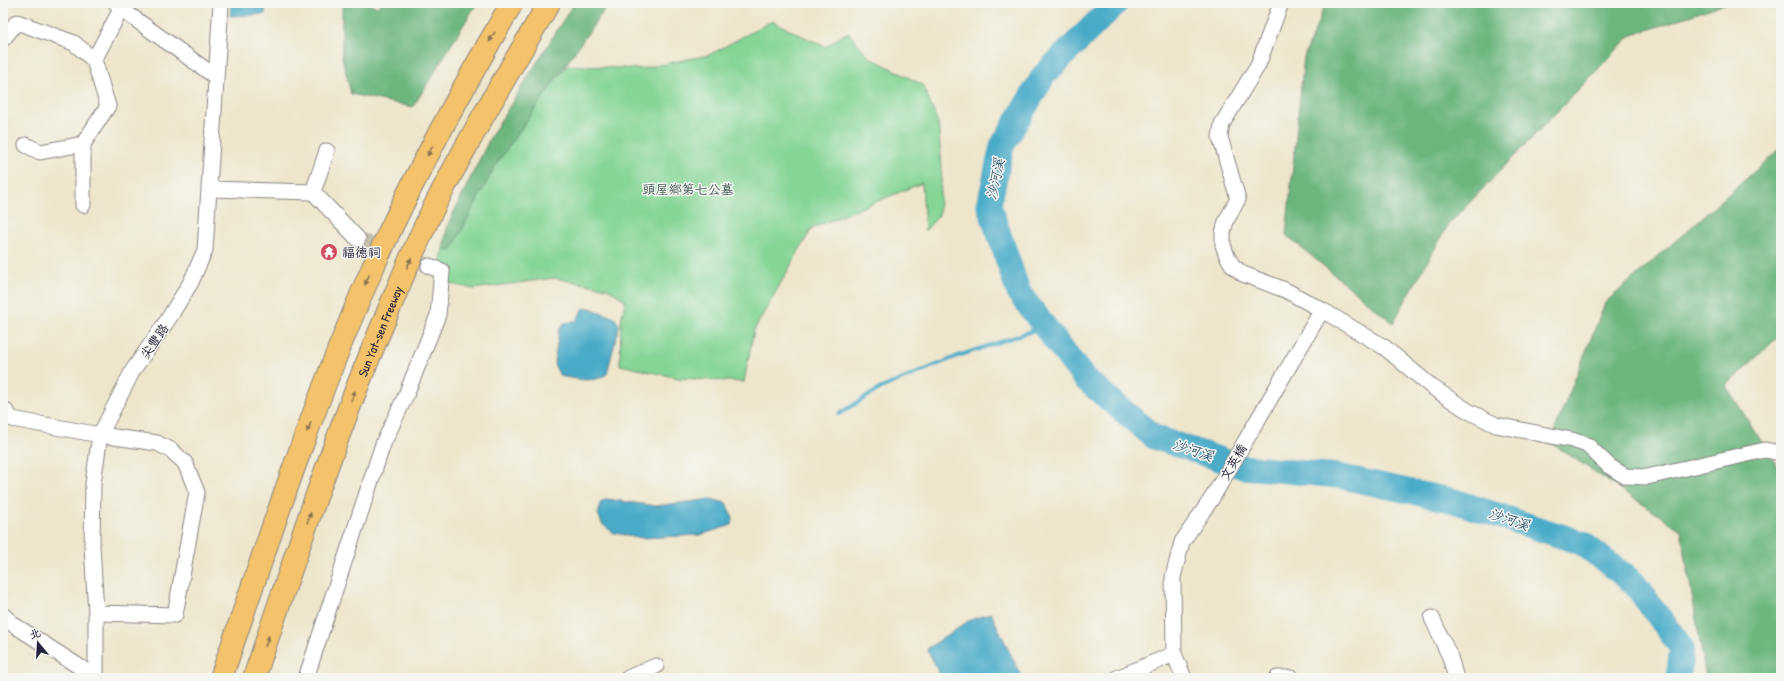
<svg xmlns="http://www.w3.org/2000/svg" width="1784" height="681" viewBox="0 0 1784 681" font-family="'Patrick Hand','LXGW WenKai TC',sans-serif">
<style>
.green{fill:#85d595;stroke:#547c68}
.forest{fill:#6cb67e;stroke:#476c5c}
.water{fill:#49abc8;stroke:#366682}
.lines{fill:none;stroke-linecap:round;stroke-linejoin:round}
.stream{stroke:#49abc8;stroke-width:4}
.river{stroke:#49abc8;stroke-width:25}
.minor-tunnel{stroke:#c5bfae;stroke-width:15;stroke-dasharray:15 8;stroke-linecap:butt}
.minor-casing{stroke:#888483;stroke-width:17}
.highway-casing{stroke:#888483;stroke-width:24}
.minor{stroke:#fff;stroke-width:15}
.highway{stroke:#f3c26a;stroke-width:22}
.oneway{fill:#8a7252}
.labels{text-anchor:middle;stroke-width:3;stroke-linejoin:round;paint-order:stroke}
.park-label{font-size:13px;fill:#405856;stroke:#f6f6f2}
.poi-label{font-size:13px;fill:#22223b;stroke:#f6f6f2;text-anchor:start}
.street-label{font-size:13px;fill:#22223b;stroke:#f6f6f2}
.water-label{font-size:14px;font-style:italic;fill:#325973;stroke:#f6f6f2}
</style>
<rect width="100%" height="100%" fill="#f6f6f2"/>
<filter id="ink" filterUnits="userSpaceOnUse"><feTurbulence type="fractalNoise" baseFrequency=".025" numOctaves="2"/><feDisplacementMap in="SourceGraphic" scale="8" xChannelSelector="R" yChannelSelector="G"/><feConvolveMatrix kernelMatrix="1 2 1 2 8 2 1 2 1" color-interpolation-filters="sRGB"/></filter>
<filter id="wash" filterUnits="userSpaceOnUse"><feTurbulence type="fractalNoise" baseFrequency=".012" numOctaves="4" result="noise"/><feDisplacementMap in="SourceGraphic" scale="16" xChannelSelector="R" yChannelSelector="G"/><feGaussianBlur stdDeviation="0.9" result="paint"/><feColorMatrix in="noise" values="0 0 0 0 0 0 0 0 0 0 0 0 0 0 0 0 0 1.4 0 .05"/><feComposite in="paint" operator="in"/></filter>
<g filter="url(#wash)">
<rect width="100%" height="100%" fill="#eee6cb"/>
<!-- green -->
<path class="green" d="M772 21 825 47 848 32 869 57 923 85 938 123 942 167 939 215 925 231 922 183 812 228 754 330 744 382 678 378 620 365 621 321 625 300 607 288 554 278 474 289 437 281 448 224 537 98 568 65 639 69 709 55Z"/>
<!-- forest -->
<path class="forest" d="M342 3H367L377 7 382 3H477L413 107 351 94 342 56Z
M574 3H609L495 166 451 251 443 249 448 224 491 136Z
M1326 3H1727L1630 36 1448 225 1393 323 1286 235 1304 57Z
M1781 148V334L1726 386 1781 472V678H1706L1681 530 1550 442 1605 303Z"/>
<!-- water -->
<path class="water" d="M231 3H266L265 14 230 16Z
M590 308 615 318 619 326 607 374C593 384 576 379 560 376L554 364 559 330 564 323 577 321 582 309Z
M607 499 656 506 711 499 726 503 733 518 732 525 700 535 642 538 614 533 602 524 598 514 600 503Z
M991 613 1022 678H942L927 649 970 620Z"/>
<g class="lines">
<!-- stream -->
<path class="stream" d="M839 414 881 388 958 356 1044 327"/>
<!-- river -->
<path class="river" d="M1116 3 1044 75 1002 146 989 205 1019 293 1084 378 1154 437 1243 467 1338 476 1454 501 1582 543 1634 583 1682 648 1678 678"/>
</g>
</g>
<g filter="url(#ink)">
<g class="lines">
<!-- minor-tunnel -->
<path class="minor-tunnel" d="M358 239 429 266"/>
<!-- minor casing -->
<g class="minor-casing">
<path id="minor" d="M116 3 121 9 216 77
M1281 3 1258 65 1222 124 1220 137 1238 199 1226 221 1223 233V245L1227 256 1233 266 1243 274 1285 290 1322 310 1384 347 1432 387 1468 411 1496 425 1572 440 1587 445 1609 466 1625 476 1647 477 1765 450 1781 453
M3 39 17 22 74 43 94 60
M26 145 40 152 83 144
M209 189 313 192 358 239
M313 192 327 151
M83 205V144L108 106 94 60 121 9
M3 408 12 419 100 435 157 443 171 450 185 463 197 492 175 615 96 613
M3 615 14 625 97 678
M1432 618 1450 657 1456 678
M96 678V613L92 546 93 483 100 435 133 370 167 321 191 282 205 250 221 3
M306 678 383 444 406 395 438 315 442 271 429 266
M628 678 656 666
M1117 678 1174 654
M1184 678 1174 654 1173 577 1182 542 1212 498 1322 310
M1277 678H1292"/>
</g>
<!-- highway casing -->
<g class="highway-casing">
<g id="highway">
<path d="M221 678C268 541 313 404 371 272 412 179 461 91 512 3"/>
<path id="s1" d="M254 678C295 557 335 436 385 319 401 280 417 241 436 203 471 135 510 69 549 3"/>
</g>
</g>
<!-- minor -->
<use href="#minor" class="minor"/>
<!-- highway -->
<use href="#highway" class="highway"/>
</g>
<!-- one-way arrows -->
<defs><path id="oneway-solid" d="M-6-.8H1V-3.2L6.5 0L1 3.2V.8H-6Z"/></defs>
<g class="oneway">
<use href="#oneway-solid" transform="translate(492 37) rotate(120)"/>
<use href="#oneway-solid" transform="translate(430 151) rotate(118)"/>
<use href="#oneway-solid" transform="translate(409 263) rotate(-66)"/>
<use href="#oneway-solid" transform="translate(367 280) rotate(113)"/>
<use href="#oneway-solid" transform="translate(353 396) rotate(-70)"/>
<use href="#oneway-solid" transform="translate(309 427) rotate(111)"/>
<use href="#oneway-solid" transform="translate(309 518) rotate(-71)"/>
<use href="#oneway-solid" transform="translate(267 641) rotate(-71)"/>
</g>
</g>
<!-- icons -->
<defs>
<g id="temple-disc" transform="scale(0.9)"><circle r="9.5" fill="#d1495b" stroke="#f6f6f2"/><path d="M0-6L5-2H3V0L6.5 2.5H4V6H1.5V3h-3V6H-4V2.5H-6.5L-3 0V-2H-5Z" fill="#fff"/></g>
</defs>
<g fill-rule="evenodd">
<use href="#temple-disc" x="329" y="252"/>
</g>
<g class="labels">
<!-- park labels -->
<g class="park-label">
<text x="688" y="194">頭屋鄉第七公墓</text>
</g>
<!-- poi labels -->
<g class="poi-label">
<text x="342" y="257">福德祠</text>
</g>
<!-- street labels -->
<g class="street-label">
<text dy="5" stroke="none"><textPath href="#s1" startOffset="369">Sun Yat-sen Freeway</textPath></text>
<text transform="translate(154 341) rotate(-55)" y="5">尖豐路</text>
<text transform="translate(1233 462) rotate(-60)" y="5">文英橋</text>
</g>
<!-- water labels -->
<g class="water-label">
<text transform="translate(995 179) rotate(-78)" y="5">沙河溪</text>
<text transform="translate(1193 450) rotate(18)" y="5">沙河溪</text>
<text transform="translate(1509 519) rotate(18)" y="5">沙河溪</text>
</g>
</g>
<!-- margin -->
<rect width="1784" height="681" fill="none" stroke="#f6f6f2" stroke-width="16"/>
<!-- north arrow -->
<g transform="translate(38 643) rotate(342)" stroke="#f6f6f2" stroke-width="3" paint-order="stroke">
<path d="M0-3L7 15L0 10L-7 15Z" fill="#22223b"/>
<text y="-6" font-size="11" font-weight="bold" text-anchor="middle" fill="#22223b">北</text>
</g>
</svg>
